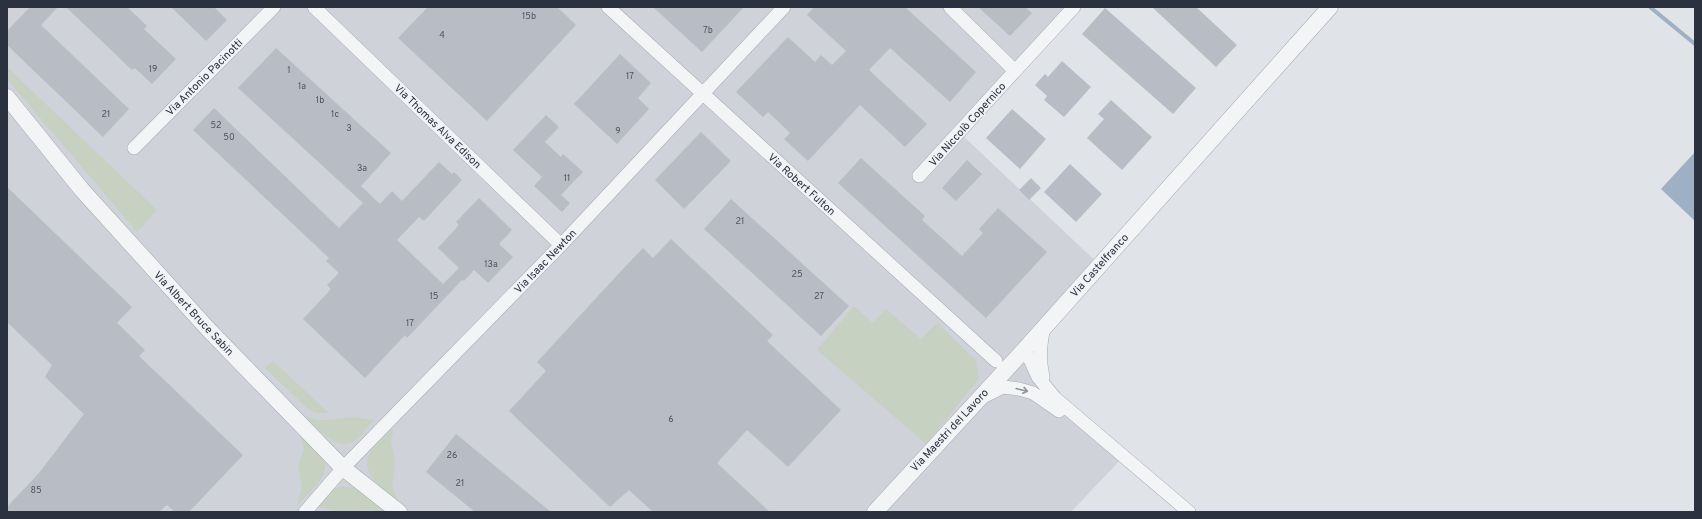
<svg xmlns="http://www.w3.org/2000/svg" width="1702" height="519" viewBox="0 0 1702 519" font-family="Overpass,sans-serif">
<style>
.built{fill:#cfd2d9}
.green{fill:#c6d1c2}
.water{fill:#9fb0c4}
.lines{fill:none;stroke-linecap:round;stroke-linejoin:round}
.stream{stroke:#9fb0c4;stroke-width:4}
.building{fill:#b8bcc4}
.minor-casing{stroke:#a6aab2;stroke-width:14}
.tertiary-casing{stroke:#a6aab2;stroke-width:17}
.minor{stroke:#f3f4f6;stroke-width:13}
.tertiary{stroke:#f3f4f6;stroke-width:16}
.oneway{stroke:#8f929a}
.labels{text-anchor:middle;stroke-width:3;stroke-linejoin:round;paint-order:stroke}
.number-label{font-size:9px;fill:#4e5460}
.street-label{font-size:11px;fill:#2b313e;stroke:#f0f2f5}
</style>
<rect width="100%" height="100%" fill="#e0e3e8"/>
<!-- built -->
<path class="built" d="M7 7H1077L962 135 1104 269 1025 357 1104 440 1124 456 1071 512H7Z"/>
<!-- green -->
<path class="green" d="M7 67 157 210 137 232 7 79Z
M854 306 873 323 886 309 921 339 937 323 976 360 979 379 926 444 817 350Z
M273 361 329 413H316L307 408 265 368Z
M305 416 317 420H328L352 417 374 420C368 426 363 434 357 439 338 455 318 428 305 416Z
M394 427 391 441 395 463 392 487 399 501C386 490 360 476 369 455 373 447 387 435 394 427Z
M297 431C305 438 314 444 320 452 336 473 310 491 297 506L302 487 298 465 304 449 302 440Z
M341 486 356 488 388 512 365 510 356 512H339L325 508H317L333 490Z"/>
<!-- water -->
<path class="water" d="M1695 152V221L1661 189Z"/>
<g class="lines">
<!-- stream -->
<path class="stream" d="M1650 7 1695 44"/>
</g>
<!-- building -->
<path class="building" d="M30 7H58L41 25 129 109 103 137 7 45V31Z
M66 7H127L147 26 144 29 176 59 152 84 135 68 132 70Z
M171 7H214L227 20 206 41Z
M428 7H557L576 25 487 121 398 38Z
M653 7H744L702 52Z
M814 7H905L976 72 950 102 890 48 869 70 927 124 905 147 860 105 808 161 784 139 790 133 768 112 763 117 736 92 788 37 815 62 821 55 832 65 846 51 807 15Z
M978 7H1025L1032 13 1010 36Z
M1152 7H1196L1237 45 1216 67Z
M1105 8 1196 88 1173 114 1082 34Z
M276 48 391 153 361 186 380 204 392 191 402 201 439 162 452 174 454 172 462 180 424 221 419 217 397 240 443 284 459 268 438 248 459 225 456 222 479 198 512 230 499 244 513 257 488 283 474 270 464 281 462 280 407 338 405 335 365 378 303 319 331 289 327 285 339 273 326 261 329 258 193 130 214 108 339 228 363 203 238 88Z
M620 54 651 83 638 98 649 109 617 144 574 104Z
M1062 61 1091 87 1064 117 1044 100 1047 96 1035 85 1045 74 1048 77Z
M1111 100 1152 137 1122 170 1087 138 1104 119 1098 114Z
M1012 109 1046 139 1020 169 986 138Z
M546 115 559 127 545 142 561 157 563 154 583 172 561 195 570 203 562 212 534 186 542 177 513 150Z
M701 132 731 161 684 209 655 180Z
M861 158 925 216 922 220 962 256 983 233 979 229 998 208 1047 252 986 318 838 183Z
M967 160 982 174 956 201 942 188Z
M1070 164 1102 194 1076 222 1044 192Z
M1031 178 1041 188 1029 200 1019 190Z
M7 187 132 307 117 323 145 350 139 356 243 455 189 512H175L167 505 159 512H7V507L39 473 84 414 45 377 52 365 7 322Z
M731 199 849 306 821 336 704 229Z
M671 239 773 335 767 341 841 410 788 467 747 430 717 463 770 512H653L629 490 610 507 509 411 546 371 537 362 622 270 643 248 653 258Z
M456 434 551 512H475L426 472Z"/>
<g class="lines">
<!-- minor casing -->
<g class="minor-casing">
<path id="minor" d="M314 7 561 245
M608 7 996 361
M950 7 1015 71 1074 7
M134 148 274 7
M919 176 1015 71
M1025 349 1038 377 1055 398 1189 512
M1043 377C1039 358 1040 346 1044 327
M985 396 1003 387 1019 389 1033 393 1059 411
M305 512 343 468 561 245 784 7"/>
</g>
<!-- tertiary casing -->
<g class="tertiary-casing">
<path id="tertiary" d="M7 97 82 190 208 329 343 468 399 512
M875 512 1025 349 1330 7"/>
</g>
<!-- minor -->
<use href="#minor" class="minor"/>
<!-- tertiary -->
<use href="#tertiary" class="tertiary"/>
</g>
<!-- one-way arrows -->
<defs><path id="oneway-shaft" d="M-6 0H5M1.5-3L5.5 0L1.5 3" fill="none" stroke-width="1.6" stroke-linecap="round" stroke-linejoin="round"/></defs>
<use class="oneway" href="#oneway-shaft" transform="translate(1022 390) rotate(14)"/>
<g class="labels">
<!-- number labels -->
<g class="number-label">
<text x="529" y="19">15b</text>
<text x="708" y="33">7b</text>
<text x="442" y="38">4</text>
<text x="153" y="72">19</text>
<text x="289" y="73">1</text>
<text x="630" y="79">17</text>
<text x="302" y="89">1a</text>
<text x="320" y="103">1b</text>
<text x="106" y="117">21</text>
<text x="335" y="117">1c</text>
<text x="216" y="128">52</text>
<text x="349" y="131">3</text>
<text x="618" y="134">9</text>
<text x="229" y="140">50</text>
<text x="362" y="171">3a</text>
<text x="567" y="181">11</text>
<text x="740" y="224">21</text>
<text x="491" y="267">13a</text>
<text x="797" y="277">25</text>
<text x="434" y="299">15</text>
<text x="819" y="299">27</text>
<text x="410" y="326">17</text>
<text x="671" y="422">6</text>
<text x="452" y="458">26</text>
<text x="460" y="486">21</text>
<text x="36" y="493">85</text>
</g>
<!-- street labels -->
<g class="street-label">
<text transform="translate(204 77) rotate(-45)" y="4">Via Antonio Pacinotti</text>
<text transform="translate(967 124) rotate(-48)" y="4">Via Niccolò Copernico</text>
<text transform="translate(438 126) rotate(44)" y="4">Via Thomas Alva Edison</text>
<text transform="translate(802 184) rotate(42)" y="4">Via Robert Fulton</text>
<text transform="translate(545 261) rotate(-46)" y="4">Via Isaac Newton</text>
<text transform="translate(1099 265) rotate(-48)" y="4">Via Castelfranco</text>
<text transform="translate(194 313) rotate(47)" y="4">Via Albert Bruce Sabin</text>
<text transform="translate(949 430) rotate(-47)" y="4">Via Maestri del Lavoro</text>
</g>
</g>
<!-- border -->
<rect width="1702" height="519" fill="none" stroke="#2b313e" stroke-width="16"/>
</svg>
